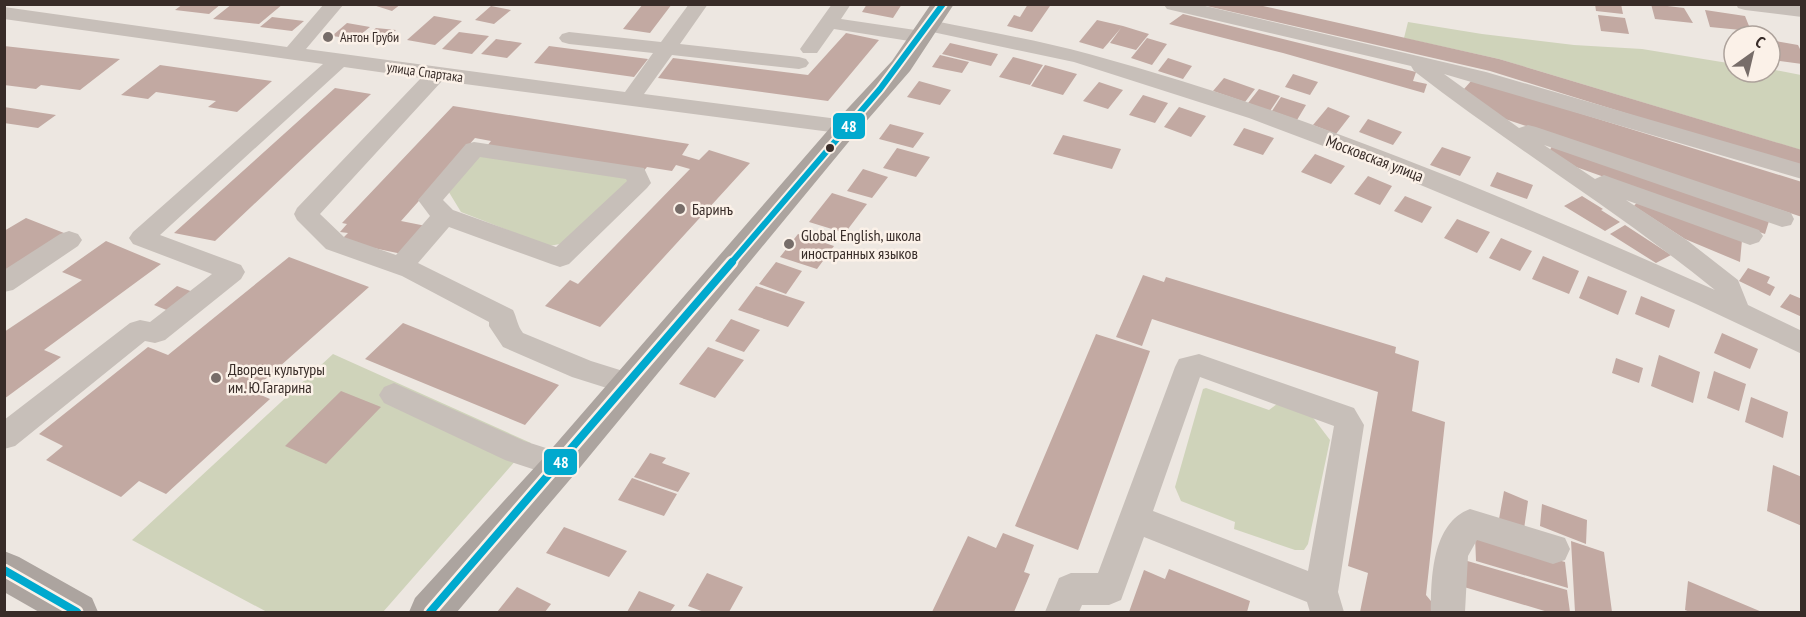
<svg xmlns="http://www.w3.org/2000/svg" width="1806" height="617" viewBox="0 0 1806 617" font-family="'PT Sans Narrow',sans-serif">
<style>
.green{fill:#cfd3ba}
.building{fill:#c2a9a2}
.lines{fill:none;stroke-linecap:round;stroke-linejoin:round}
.minor{fill:#c7bfb9;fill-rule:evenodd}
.major{fill:#aca49f;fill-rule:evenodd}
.bus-1-far1-casing{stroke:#fbf1e8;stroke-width:10}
.bus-1-casing{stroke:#fbf1e8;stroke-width:13}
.bus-1-far1{stroke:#00a9ce;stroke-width:6}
.bus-1{stroke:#00a9ce;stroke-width:8}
.poi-dot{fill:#776d69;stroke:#fbf1e8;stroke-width:2}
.bus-dot{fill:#382c28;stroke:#fbf1e8;stroke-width:2}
.labels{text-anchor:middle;stroke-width:5;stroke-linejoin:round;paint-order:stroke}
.far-poi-label{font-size:14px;fill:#382c28;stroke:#fbf1e8;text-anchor:start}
.far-street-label{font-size:14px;fill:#382c28;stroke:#fbf1e8}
.street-label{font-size:16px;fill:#382c28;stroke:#fbf1e8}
.poi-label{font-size:16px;fill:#382c28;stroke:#fbf1e8;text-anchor:start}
.line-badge{stroke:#fbf1e8;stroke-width:2}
.badge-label{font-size:16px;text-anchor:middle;font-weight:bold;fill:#fff}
</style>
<rect width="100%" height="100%" fill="#ede7e1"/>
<!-- green -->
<path class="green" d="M1408 22 1482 34 1574 45 1642 49 1734 64V72H1770V69L1801 75V150L1499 59 1404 38Z
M475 155 627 176 630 182 571 242 549 246 461 212 447 189Z
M333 354 531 443 383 612H267L132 540Z
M1206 388 1269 410 1277 404 1311 415 1330 440 1308 544 1304 550H1295L1234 529 1235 522 1181 501 1175 487 1203 389Z"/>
<!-- building -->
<path class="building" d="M183 4H221L209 14 175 10Z
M232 4H283L259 24 213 19Z
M370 4H401L392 11Z
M643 4H672L650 33 623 29Z
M867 4H902L893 18 862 12Z
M1028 4 1050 6 1032 32 1007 26 1014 15 1020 17Z
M1198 4H1254L1499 59 1802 150V168L1490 71Z
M1595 4H1621L1623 14 1596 11Z
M1651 4 1684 8 1693 23 1655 19Z
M491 6 511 10 494 24 475 20Z
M1705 10 1745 16 1751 31 1710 27Z
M1183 14 1416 72 1413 81 1427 84 1424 93 1283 53 1169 24Z
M1598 15 1625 18 1629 34 1601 31Z
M434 16 462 21 435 45 407 40Z
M272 17 304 21 292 31 260 27Z
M1097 20 1123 26 1149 34 1136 50 1110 43 1121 28 1103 49 1079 42Z
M347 23 370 27 355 39 332 36Z
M376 28 396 30 384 41 364 38Z
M459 32 489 36 472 54 442 49Z
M846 33 879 40 828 101 658 78 673 58 808 75Z
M1147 38 1167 44 1152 65 1131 58Z
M496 39 522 43 507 58 481 54Z
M1770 40 1798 45 1802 53V64L1772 60Z
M950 43 998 54 991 66 942 54Z
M4 46 120 59 80 90 41 85 36 89 4 85Z
M549 46 648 59 634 77 534 63Z
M940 55 969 62 962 73 932 67Z
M1013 57 1043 65 1030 85 999 77Z
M1168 58 1192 66 1183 79 1158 71Z
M160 65 272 81 237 112 208 107 216 101 156 92 148 99 121 95Z
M1045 65 1077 74 1063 95 1031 86Z
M1293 74 1318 82 1310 95 1285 87Z
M1224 78 1255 89 1245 102 1213 91Z
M1472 80 1802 182V217L1499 117 1464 89Z
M919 81 951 90 940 105 907 97Z
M1099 82 1123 90 1108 109 1083 101Z
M335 88 371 94 215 241 174 233Z
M1259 89 1280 96 1270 111 1248 103Z
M1143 95 1168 103 1155 123 1129 115Z
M1281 97 1306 105 1297 120 1272 111Z
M453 106 689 144 682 155 699 160 709 150 750 163 600 327 545 306 570 280 578 284 690 169 676 165 672 171 647 167 643 172 487 146 491 141 475 138 401 221 426 226 402 254 340 241 348 233 340 232 347 224 342 223Z
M4 107 56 115 38 128 4 123Z
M1179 107 1206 116 1191 137 1164 127Z
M1328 107 1350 116 1336 134 1313 125Z
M1368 119 1402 132 1393 145 1359 132Z
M890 124 924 133 913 148 879 139Z
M1244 128 1274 138 1263 155 1233 145Z
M1063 135 1121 149 1112 169 1053 154Z
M1552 146 1769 221 1765 234 1576 167 1550 150Z
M1442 147 1471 157 1460 176 1430 165Z
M897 148 930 157 916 177 883 168Z
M1315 154 1345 166 1331 184 1301 172Z
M863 169 888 177 872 198 847 191Z
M1497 172 1533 185 1527 199 1490 186Z
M1368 176 1392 186 1380 205 1354 194Z
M832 193 867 204 845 233 809 222Z
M1405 196 1432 207 1422 223 1394 211Z
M1582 196 1603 209 1601 210 1620 222 1605 231 1564 206Z
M1638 201 1742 240 1740 262 1685 239 1634 206Z
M26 218 64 233 4 273V231Z
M1457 219 1490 232 1477 253 1444 238Z
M1625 225 1671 255 1656 263 1610 234Z
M798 234 834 246 817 269 780 257Z
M1501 238 1532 251 1520 271 1489 258Z
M106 241 161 264 44 350 61 357 4 399V332L82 280 62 272Z
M1543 256 1579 271 1569 294 1532 279Z
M289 257 369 287 252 391 270 399 166 494 139 481 121 497 46 460 63 446 39 434 148 347 168 355Z
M776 262 802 271 786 294 759 284Z
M1748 268 1770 277 1767 283 1775 287 1770 296 1739 281Z
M1143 275 1164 282 1166 277 1396 347 1395 353 1419 361 1412 411 1445 422 1426 595 1435 606 1434 612H1360L1368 573 1348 566 1378 392 1152 319 1142 346 1116 337Z
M1588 276 1627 291 1618 315 1579 298Z
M177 286 193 292 169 311 154 305Z
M756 286 805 302 788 327 738 310Z
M1790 294 1802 299V317L1780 307Z
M1641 296 1675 310 1669 328 1635 314Z
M731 319 760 330 744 352 715 341Z
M403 323 559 385 525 425 365 359Z
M1722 333 1758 349 1750 369 1714 353Z
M1096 334 1150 351 1078 550 1015 526Z
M708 347 744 360 715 398 679 384Z
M1659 355 1700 372 1693 403 1651 386Z
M1616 358 1643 368 1639 383 1612 373Z
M1714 371 1746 384 1739 411 1707 398Z
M341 391 381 407 326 464 285 446Z
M1751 397 1788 412 1783 438 1745 422Z
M650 453 666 458 662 463 690 473 678 492 634 477Z
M1773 465 1802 477V526L1767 511Z
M632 478 677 494 664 516 618 500Z
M1504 491 1528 501 1524 529 1499 519Z
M1542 504 1587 520 1586 544 1540 526Z
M564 527 627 551 609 577 546 553Z
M1003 533 1034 545 1024 572 1030 574 1014 612H932L968 536 996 548Z
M1475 536 1565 562 1568 588 1476 561Z
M1571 541 1604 552 1612 612H1575Z
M1464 560 1567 590 1570 612H1548L1464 587Z
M1169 569 1250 601 1247 612H1129L1144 570 1165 579Z
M707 573 743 587 729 612H704L688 606Z
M1688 581 1762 612H1690L1685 610Z
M517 587 551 604 545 612H497Z
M639 591 675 605 670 612H627Z"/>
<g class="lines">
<!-- minor -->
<path class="minor" d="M324 4H344L306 49 625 92 653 53 569 44 562 42 559 38 562 34 569 32 661 42 689 4H708L680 44 799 57 806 59 809 63 806 67 799 69 672 55 644 94 846 120 854 122 857 127 854 132 846 134 442 81 320 214 344 237 396 255 430 216 418 200 466 144 474 142 644 168 651 183 647 188 569 264 560 267 551 264 449 227 418 263 513 310C517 318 517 325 523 333L591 361 639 376 643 384 639 392 629 395 572 377 503 347 489 326V322L402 276 326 249 297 220 294 214 297 208 421 78 344 67 160 235 241 265 245 272 241 279 165 340 155 343 145 341 15 446 4 449V420L130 323 140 320 150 322 212 274 133 244 129 238 133 232 323 64 4 19V7L287 47ZM480 157 626 179 627 181 556 247 453 210 443 200Z
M832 4H851L841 19 922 31 929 33 932 37 929 41 922 43 834 29 817 53H803L800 49Z
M1197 4 1486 72 1802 164V179L1444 74 1519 128 1528 125 1536 127 1791 213 1794 219 1791 225 1782 227 1544 145 1595 179 1604 175 1612 178 1759 230 1763 236 1759 242 1750 245 1626 200 1688 241 1738 280 1748 305 1802 331V354L1696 304 1533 232 1363 161 1249 118 1074 62 923 30 920 26 923 22 930 20C983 31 1037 40 1089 54 1304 112 1512 200 1715 290 1619 212 1512 147 1414 71L1411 66 1167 9 1164 5Z
M1736 4 1802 5V17L1745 10 1738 8Z
M69 231 78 234 82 240 78 246 13 290 4 292V270L60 234Z
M1199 354 1354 408 1364 425 1338 592 1344 612H1310L1307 602 1144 537 1121 600 1109 605H1082L1079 612H1045L1059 578 1071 573H1098L1175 367 1179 359ZM1200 377 1334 426 1308 571 1153 511Z
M394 383 524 441 571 456 576 465 571 474 560 478 505 460 384 403 379 395 384 387Z
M1470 509 1565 538 1570 549 1565 560 1553 564 1477 540 1468 556 1465 612H1431C1431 578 1432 523 1470 509Z"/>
<!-- major -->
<path class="major" d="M931 4H954L910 71 856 133 573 476 457 612H409L415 598 547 454 836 121 892 61Z
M4 551 19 557 92 598 98 612H39L4 592Z"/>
<!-- bus-1-far1 casing -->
<g class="bus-1-far1-casing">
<path id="bus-1-far1" d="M731 263 880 89 943 4"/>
</g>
<!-- bus-1 casing -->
<g class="bus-1-casing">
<path id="bus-1" d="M4 570 77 612
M430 612 732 262"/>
</g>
<!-- bus-1-far1 -->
<use href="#bus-1-far1" class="bus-1-far1"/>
<!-- bus-1 -->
<use href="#bus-1" class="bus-1"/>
</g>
<!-- markers -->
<g class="poi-dot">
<circle cx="328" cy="37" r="6"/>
<circle cx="680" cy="209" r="6"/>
<circle cx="789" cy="244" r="6"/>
<circle cx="216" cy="378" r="6"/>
</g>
<circle class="bus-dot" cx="830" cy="148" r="5"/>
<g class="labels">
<!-- far-poi labels -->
<g class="far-poi-label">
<text x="340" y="42">Антон Груби</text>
</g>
<!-- far-street labels -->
<g class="far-street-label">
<text transform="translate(425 72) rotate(8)" y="5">улица Спартака</text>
</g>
<!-- street labels -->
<g class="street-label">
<text transform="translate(1375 158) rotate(21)" y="6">Московская улица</text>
</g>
<!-- poi labels -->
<g class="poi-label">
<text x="692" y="215">Баринъ</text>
<text x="801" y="241">Global English, школа<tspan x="801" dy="18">иностранных языков</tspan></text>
<text x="228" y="375">Дворец культуры<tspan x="228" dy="18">им. Ю.Гагарина</tspan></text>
</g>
</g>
<g class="line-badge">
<rect x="832" y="112" width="34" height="28" rx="6" fill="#00a9ce"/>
<rect x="543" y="448" width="35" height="28" rx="6" fill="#00a9ce"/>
</g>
<g class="badge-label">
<text x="849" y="132">48</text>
<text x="561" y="468">48</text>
</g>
<!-- border -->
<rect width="1806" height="617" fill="none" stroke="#382c28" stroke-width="12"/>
<!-- north arrow -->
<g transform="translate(1752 54) rotate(34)"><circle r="28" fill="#fbf1e8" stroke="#ada29b" stroke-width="1.5"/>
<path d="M0-4.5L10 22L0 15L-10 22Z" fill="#776d69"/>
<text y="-9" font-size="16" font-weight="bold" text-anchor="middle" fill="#382c28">С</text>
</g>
</svg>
